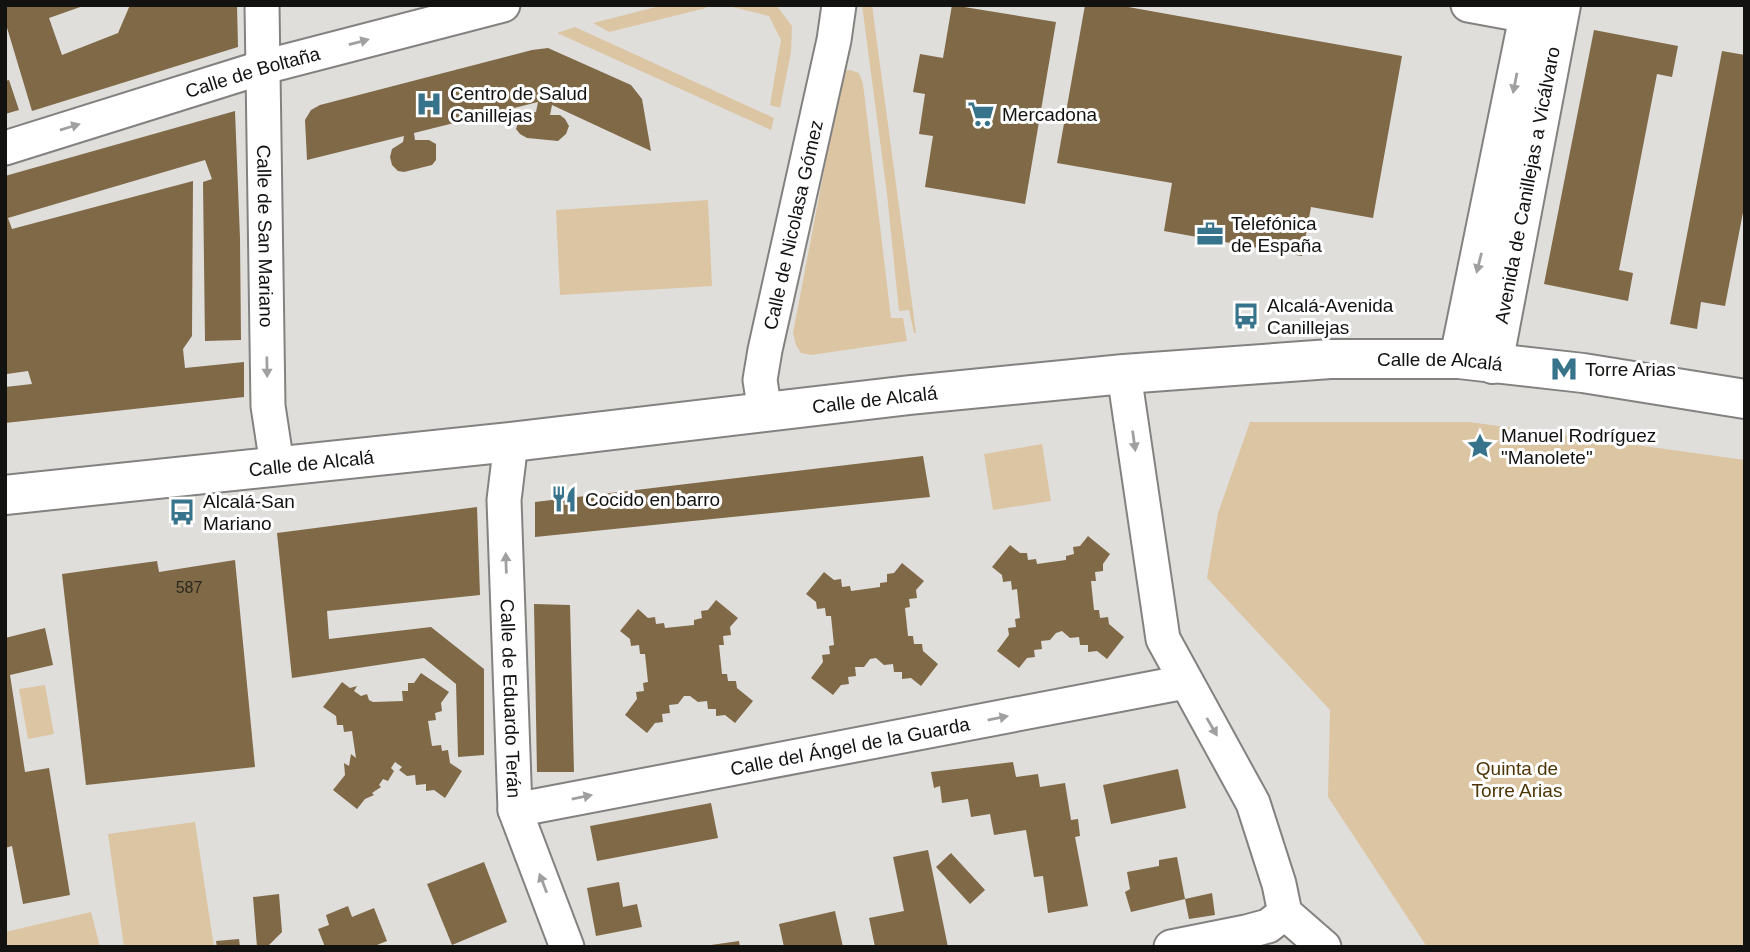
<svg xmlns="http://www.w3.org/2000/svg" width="1750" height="952" viewBox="0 0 1750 952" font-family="Helvetica,sans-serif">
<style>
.green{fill:#dcc5a3}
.building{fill:#7f6947}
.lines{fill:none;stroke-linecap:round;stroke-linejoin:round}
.minor-casing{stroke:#848280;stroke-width:37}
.major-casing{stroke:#848280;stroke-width:42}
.minor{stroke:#fff;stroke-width:33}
.major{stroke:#fff;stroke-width:38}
.oneway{fill:#a0a0a0}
.labels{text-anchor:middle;stroke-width:6;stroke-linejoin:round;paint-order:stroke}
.number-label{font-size:16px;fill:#2d281e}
.street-label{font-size:19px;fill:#121211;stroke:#fff}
.poi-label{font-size:19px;fill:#121211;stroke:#fff;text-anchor:start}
.park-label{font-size:19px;fill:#4e3505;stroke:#fff}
</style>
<rect width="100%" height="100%" fill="#e0dedb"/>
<!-- green -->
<path class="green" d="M664 5H706V8L609 32 593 23Z
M724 5H776L792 26 791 52 780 108 770 105 781 40 769 16Z
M862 5H872L916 333H914L909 310 899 311 887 194Z
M575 27 774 118 771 130 557 33Z
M850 70 859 73 863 84 891 318H903L907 341 811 355 801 353 796 345 793 333 843 71Z
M708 200 712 286 560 295 556 210Z
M1250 422H1469L1745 460V947H1427L1328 797 1330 710 1207 578 1218 513Z
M1042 444 1051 501 993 510 984 454Z
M45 685 54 734 28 739 19 689Z
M195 822 214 947H124L108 834Z
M91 912 100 947H5V932Z"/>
<!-- building -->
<path class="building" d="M5 5H86L49 18 62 55 118 33 130 5H237L238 47 32 111 5 21Z
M952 5 1056 22 1025 204 925 187 933 136 919 134 925 94 913 92 920 54 943 58Z
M1085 5H1117L1402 56 1373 218 1311 207 1302 256 1164 231 1172 183 1057 163Z
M1594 30 1678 46 1672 77 1657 74 1619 270 1633 273 1628 301 1544 284Z
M548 48 631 85 642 99 651 151 552 105 550 115H560L565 119 569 126 566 134 558 141 527 138 520 134 516 129 519 120 523 114 536 112 538 102 414 133 415 140H429L436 144V160L432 165 404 172 398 171 392 165 390 157 392 149 403 142 404 136 307 160 305 120 311 110 320 105 532 50Z
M1722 51 1745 55V202L1725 306 1701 302 1697 329 1670 324Z
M9 80 19 110 5 114V81Z
M235 111 240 238 241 340 205 341 203 182 212 179 205 160 8 218 12 229 193 181 192 336 183 349 185 368 244 362V397L5 423V387L32 384 28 371 7 374 5 369V176Z
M923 456 930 497 535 537V502Z
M477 507 480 595 327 611 329 639 431 627 484 669V755L458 757 456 684 424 658 292 678 277 533Z
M1088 536 1110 554 1103 564V571L1095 572 1096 581H1091L1094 610H1099L1100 618 1108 617 1109 624 1124 637 1107 659 1097 651 1088 652V645H1080L1079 637 1070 638 1062 631 1056 633 1050 640 1041 641 1042 649 1034 650 1035 657 1027 658 1019 668 997 651 1009 635 1008 628 1016 627 1015 619 1020 618 1017 589 1012 590 1011 581 1003 582 1002 575 992 567 1010 545 1020 553H1027L1028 560 1036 559 1037 564 1066 560V556L1074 554 1073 547 1080 546Z
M235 560 255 767 86 785 62 574 157 561 159 572Z
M902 563 924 581 916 590 917 598 909 599 910 607 905 608 908 636H913L914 644H922L923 651 938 664 921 686 911 678 902 679V672H894L893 664 884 665 876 658 870 659 864 667H855L856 676 848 677 849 684 841 685 833 695 811 678 823 662 822 655 830 654 829 646 834 645 831 616H826L825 608 817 609 816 602 806 594 824 572 834 580 841 579 842 587 850 586 851 591 880 587V583L887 582V574L894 573Z
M716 600 738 618 730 627 731 635 723 636 724 645H719L722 674H727L728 681H736L737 688 753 701 735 723 725 715 716 716V709H708L707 701 698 702 690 696H684L678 704 669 705 670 713 662 714 663 722 655 723 647 733 625 715 637 699 636 692 644 691 643 683 648 682 645 654H640L639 645 631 646 630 639 620 631 638 609 648 618 655 617 656 624 664 623 665 628 694 625V620L702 618 701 611 708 610Z
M534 604 570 605 574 772H537Z
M45 628 53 665 10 675 25 772 49 768 70 895 23 904 12 846 5 848V638Z
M421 673 449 692 441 703 442 711 435 713 436 720 428 721 432 746 441 745 442 751 448 750 450 763 462 771 445 798 434 790 426 791V784L416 785 415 775 407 776 399 770 402 767 395 762 391 768 394 771 388 781 383 779 379 785 381 787 372 793 374 795 365 799 357 809 333 790 345 775 344 763 349 766 351 754 356 758 352 731 344 732 343 725H337L336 716 323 707 342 682 350 688 357 686 354 691 361 696 367 694 369 700 373 702 403 701 402 691H408V683H414Z
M1013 762 1016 777 1038 774 1040 787 1065 783 1071 820 1078 819 1080 836 1075 837 1088 906 1048 913 1043 876 1034 877 1026 830 994 835 990 814 971 817 968 799 942 803 940 786 934 788 931 772Z
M1178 769 1186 808 1111 824 1103 785Z
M711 803 718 838 597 861 590 826Z
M928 850 948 947H875L869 918 904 911 893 857Z
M951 853 985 890 970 904 936 867Z
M1177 857 1185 899 1131 912 1125 892 1130 889 1127 872 1159 866V860Z
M484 862 507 922 452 945 427 884Z
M619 882 623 907 637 904 642 927 596 936 587 888Z
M1212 893 1215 915 1189 919 1185 899Z
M279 894 282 932 267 947H257L253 897Z
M348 906 352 917 374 908 387 941 372 947H325L318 929 329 925 326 915Z
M835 911 843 947H784L779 924Z
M239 939 240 947H217L216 941Z
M739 941 740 947H711V945Z"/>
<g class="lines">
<!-- minor casing -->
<g class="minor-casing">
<g id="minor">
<path id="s1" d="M262 5 268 406 277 465"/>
<path d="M1468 5 1528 16"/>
<path id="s2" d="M5 148 264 67 503 5"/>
<path d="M1124 374 1163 639 1253 803 1279 884 1285 913 1324 947"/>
<path id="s3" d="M765 412 760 380 765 350 834 40 839 5"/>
<path id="s4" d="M511 442 504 500 515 810 567 947"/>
<path id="s5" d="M515 810 1185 682"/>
<path d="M1171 947 1246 932 1268 926 1285 913"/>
</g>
</g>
<!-- major casing -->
<g class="major-casing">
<g id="major">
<path d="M1459 359 1531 5"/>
<path id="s6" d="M1493 364 1561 5"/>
<path id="s7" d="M5 495 511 442 910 395 1124 374 1330 359H1459L1583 373 1745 399"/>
</g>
</g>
<!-- minor -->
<use href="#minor" class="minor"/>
<!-- major -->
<use href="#major" class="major"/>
</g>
<!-- one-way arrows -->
<defs><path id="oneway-solid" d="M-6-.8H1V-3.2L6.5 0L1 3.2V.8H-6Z" transform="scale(1.75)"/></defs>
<g class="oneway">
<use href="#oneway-solid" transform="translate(359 42) rotate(-15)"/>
<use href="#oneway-solid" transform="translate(1515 83) rotate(101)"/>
<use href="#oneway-solid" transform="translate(70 127) rotate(-17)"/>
<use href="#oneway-solid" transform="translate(1479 263) rotate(104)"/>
<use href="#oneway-solid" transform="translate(267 367) rotate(89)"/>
<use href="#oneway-solid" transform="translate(1134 441) rotate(82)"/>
<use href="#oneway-solid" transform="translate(506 563) rotate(-92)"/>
<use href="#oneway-solid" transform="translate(998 718) rotate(-11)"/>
<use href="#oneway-solid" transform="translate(1212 727) rotate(60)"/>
<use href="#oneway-solid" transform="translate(582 797) rotate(-11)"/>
<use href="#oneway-solid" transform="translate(543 883) rotate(-111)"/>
</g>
<!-- icons -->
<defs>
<g id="hospital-bare" transform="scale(2.1)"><path d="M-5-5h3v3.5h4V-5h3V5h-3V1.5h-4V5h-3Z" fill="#37738a" stroke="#fff" stroke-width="2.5" paint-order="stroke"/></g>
<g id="supermarket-bare" transform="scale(2.1)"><path d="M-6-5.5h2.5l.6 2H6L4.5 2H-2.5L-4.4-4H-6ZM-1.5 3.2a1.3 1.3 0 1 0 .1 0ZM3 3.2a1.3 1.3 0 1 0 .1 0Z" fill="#37738a" stroke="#fff" stroke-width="2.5" paint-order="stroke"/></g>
<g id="office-bare" transform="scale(2.1)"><path d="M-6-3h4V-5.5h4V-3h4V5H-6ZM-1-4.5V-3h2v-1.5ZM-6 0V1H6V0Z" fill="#37738a" stroke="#fff" stroke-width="2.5" paint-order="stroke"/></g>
<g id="bus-bare" transform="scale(2.1)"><path d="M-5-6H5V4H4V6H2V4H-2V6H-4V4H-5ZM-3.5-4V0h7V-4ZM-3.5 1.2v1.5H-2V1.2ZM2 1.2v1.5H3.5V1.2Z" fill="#37738a" stroke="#fff" stroke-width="2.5" paint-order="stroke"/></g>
<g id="metro-bare" transform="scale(2.1)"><path d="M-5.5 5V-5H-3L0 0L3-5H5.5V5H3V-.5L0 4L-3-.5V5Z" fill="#37738a" stroke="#fff" stroke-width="2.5" paint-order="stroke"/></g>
<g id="sight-bare" transform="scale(2.1)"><path d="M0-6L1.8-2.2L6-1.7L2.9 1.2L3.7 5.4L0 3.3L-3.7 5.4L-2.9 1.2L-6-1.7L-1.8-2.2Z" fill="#37738a" stroke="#fff" stroke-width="2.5" paint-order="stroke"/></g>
<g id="restaurant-bare" transform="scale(2.1)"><path d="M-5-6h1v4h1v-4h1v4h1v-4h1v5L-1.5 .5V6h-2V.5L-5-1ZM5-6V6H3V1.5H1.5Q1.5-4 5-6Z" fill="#37738a" stroke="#fff" stroke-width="2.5" paint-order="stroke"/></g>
</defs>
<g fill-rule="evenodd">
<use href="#hospital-bare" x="429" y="104"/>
<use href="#supermarket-bare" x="981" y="114"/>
<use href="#office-bare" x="1210" y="234"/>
<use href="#bus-bare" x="1246" y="316"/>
<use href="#metro-bare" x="1564" y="369"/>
<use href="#sight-bare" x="1480" y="446"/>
<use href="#restaurant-bare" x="564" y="499"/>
<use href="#bus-bare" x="182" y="512"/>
</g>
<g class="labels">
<!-- number labels -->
<g class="number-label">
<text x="189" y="593">587</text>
</g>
<!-- street labels -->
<g class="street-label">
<text dy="7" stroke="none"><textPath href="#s2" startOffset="259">Calle de Boltaña</textPath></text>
<text dy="7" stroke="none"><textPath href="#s6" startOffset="182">Avenida de Canillejas a Vicálvaro</textPath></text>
<text dy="7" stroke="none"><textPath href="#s3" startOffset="191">Calle de Nicolasa Gómez</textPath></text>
<text dy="7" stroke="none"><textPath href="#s1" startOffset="231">Calle de San Mariano</textPath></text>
<text dy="7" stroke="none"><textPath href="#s7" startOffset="1442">Calle de Alcalá</textPath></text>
<text dy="7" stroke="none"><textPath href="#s7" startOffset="875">Calle de Alcalá</textPath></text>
<text dy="7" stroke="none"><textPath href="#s7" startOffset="308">Calle de Alcalá</textPath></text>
<text dy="7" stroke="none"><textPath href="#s4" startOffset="257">Calle de Eduardo Terán</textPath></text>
<text dy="7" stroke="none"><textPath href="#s5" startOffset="341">Calle del Ángel de la Guarda</textPath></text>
</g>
<!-- poi labels -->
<g class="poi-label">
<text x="450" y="100">Centro de Salud<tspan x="450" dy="22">Canillejas</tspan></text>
<text x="1002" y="121">Mercadona</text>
<text x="1231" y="230">Telefónica<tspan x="1231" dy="22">de España</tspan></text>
<text x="1267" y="312">Alcalá-Avenida<tspan x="1267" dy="22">Canillejas</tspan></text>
<text x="1585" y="376">Torre Arias</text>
<text x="1501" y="442">Manuel Rodríguez<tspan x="1501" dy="22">"Manolete"</tspan></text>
<text x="585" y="506">Cocido en barro</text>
<text x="203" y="508">Alcalá-San<tspan x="203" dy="22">Mariano</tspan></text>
</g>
<!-- park labels -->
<g class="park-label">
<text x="1517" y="775">Quinta de<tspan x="1517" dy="22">Torre Arias</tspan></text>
</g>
</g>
<!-- border -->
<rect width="1750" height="952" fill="none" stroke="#121211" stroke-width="14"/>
</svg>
